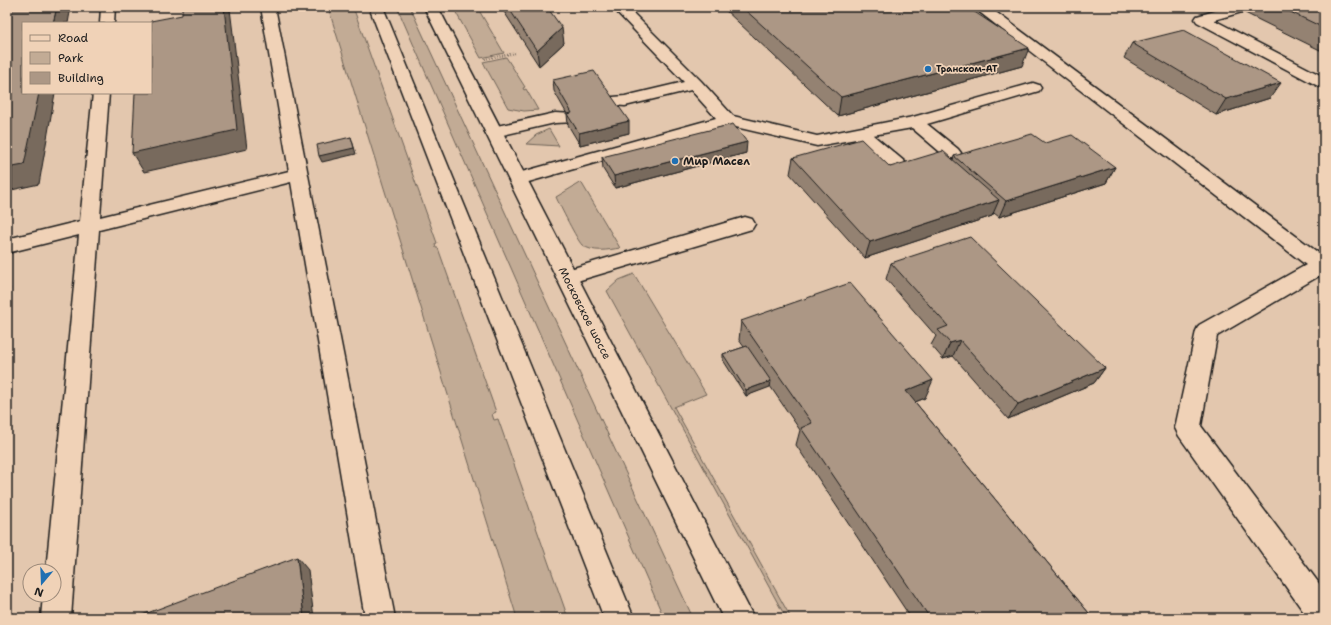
<svg xmlns="http://www.w3.org/2000/svg" width="1331" height="625" viewBox="0 0 1331 625" font-family="'Shantell Sans',sans-serif">
<style>
.green{fill:#c2ab95;stroke:#6f6458}
.lines{fill:none;stroke-linecap:round;stroke-linejoin:round}
.minor-casing{stroke:#1c1c1c;stroke-width:3}
.major-casing{stroke:#1c1c1c;stroke-width:3}
.path{stroke:#1c1c1c;stroke-width:2;stroke-dasharray:0.5 2;stroke-linecap:butt}
.minor{fill:#f0d2b7;fill-rule:evenodd}
.major{fill:#f0d2b7;fill-rule:evenodd}
.wall{fill:#948272;stroke:#1c1c1c}
.shaded-wall{fill:#786a5d;stroke:#1c1c1c}
.building{fill:#ac9785;stroke:#1c1c1c}
.poi-dot{fill:#1f6fb2;stroke:#f0d2b7;stroke-width:1.5}
.labels{text-anchor:middle;stroke-width:3.5;stroke-linejoin:round;paint-order:stroke}
.far-poi-label{font-size:9px;font-weight:bold;fill:#1c1c1c;stroke:#f0d2b7;text-anchor:start}
.poi-label{font-size:11px;font-weight:bold;fill:#1c1c1c;stroke:#f0d2b7;text-anchor:start}
.street-label{font-size:11px;fill:#1c1c1c;stroke:#f0d2b7}
</style>
<rect width="100%" height="100%" fill="#e3c7ae"/>
<filter id="ink" filterUnits="userSpaceOnUse"><feTurbulence type="fractalNoise" baseFrequency=".025" numOctaves="2"/><feDisplacementMap in="SourceGraphic" scale="8" xChannelSelector="R" yChannelSelector="G"/><feConvolveMatrix kernelMatrix="1 2 1 2 8 2 1 2 1" color-interpolation-filters="sRGB"/></filter>
<g filter="url(#ink)">
<!-- green -->
<path class="green" d="M328 7H353L437 243 435 244 436 248H438L496 412 492 414 494 420 498 419 568 618H517Z
M397 7H410L693 618H664Z
M462 7H477L504 53 481 58 454 9Z
M506 57 525 87 523 88 524 90 526 89 538 110 524 111 508 108 483 62Z
M549 129 559 146 526 144 536 135Z
M581 182 620 248C608 250 593 253 582 245 577 240 560 206 556 197Z
M634 274 706 394 674 407 791 618H786L607 291 619 280Z"/>
<g class="lines">
<!-- minor casing -->
<g class="minor-casing">
<path id="minor" d="M101 7H115L114 23H100Z
M261 7H275L395 618H365L291 182 99 230 71 618H41L43 595H54V571H46L79 235 7 253V239L80 221 93 93H109L100 217 289 171Z
M612 7H627L701 81 733 116 817 136 913 117 1033 83 1039 85 1041 88 1039 91 927 124 958 149 961 153 958 157 952 158 946 157 912 128 873 135 905 162 908 166 905 170 899 172 893 170 856 139 817 146 727 125 525 183 518 185 511 183 509 179 511 175 716 118 691 90 625 106 601 104 599 101 601 98 625 96 684 82Z
M973 7H989L1324 257V273L1217 336 1201 426 1324 590V618H1308L1179 436 1175 428 1196 331 1199 325 1306 265Z
M1229 7H1251L1249 10 1214 20 1324 77V88L1318 86 1197 22 1195 19 1197 16Z
M555 113 576 114 578 118 576 122 555 123 494 137 488 136 485 132 488 128Z
M745 217 752 219 755 224 752 229 567 284 560 282 556 277 560 272Z"/>
</g>
<!-- major casing -->
<g class="major-casing">
<path id="major" d="M369 7H383L634 618H604Z
M424 7H438L754 618H723Z"/>
</g>
<!-- path -->
<path class="path" d="M485 59 516 53"/>
<!-- minor -->
<use href="#minor" class="minor"/>
<!-- major -->
<use href="#major" class="major"/>
</g>
<!-- wall -->
<path class="wall" d="M501 7H547L564 43 539 66Z
M722 7H967L1022 66 838 116Z
M1249 7H1324V52L1245 13Z
M1132 43 1270 98 1216 115 1124 58Z
M553 80 629 133 580 145 568 125 567 114 554 91Z
M746 153 615 188 603 169 602 157Z
M954 156 1115 167 1106 183 999 217 994 213 992 216 865 258 790 174 793 158 890 167 953 160Z
M891 263 1105 368 1094 383 1008 419 953 356 943 359 931 345 936 336 886 279Z
M741 321 925 398 915 402 1093 618H911L796 445 800 430 770 386 746 396 723 360V354L744 347 739 340Z"/>
<!-- shaded-wall -->
<path class="shaded-wall" d="M57 7H71L68 23H53Z
M224 7H242L230 9 247 149 144 172 132 153Z
M562 28 564 43 539 66 537 51Z
M1029 48 1022 66 838 116 841 97Z
M1281 83 1270 98 1216 115 1226 99Z
M39 93H55L39 184 7 191V168Z
M629 121V133L580 145 579 133Z
M351 137 356 154 322 162 319 156Z
M747 142 746 153 615 188 614 176Z
M1115 167 1106 183 999 217 1006 201Z
M999 200 992 216 865 258 870 242Z
M7 285 10 288 7 303Z
M960 340 953 356 943 359 950 343Z
M1105 368 1094 383 1008 419 1018 404Z
M933 380 925 398 898 409 906 391Z
M771 381 770 387 746 396V390Z
M297 557 308 570 314 618H304Z"/>
<!-- building -->
<path class="building" d="M7 7H57L53 23H23V93H39L24 165 7 168Z
M182 7H224L237 130 132 153 135 93H151V21L182 15Z
M508 7H547L562 28 537 51Z
M742 7H967L1029 48 841 97Z
M1280 7H1324V28Z
M1184 30 1281 83 1226 99 1132 43Z
M594 71 629 121 579 133 567 114 572 113 553 80Z
M733 124 747 142 614 176 602 157Z
M1032 134 1045 143 1072 135 1115 167 1006 201 954 156Z
M351 137 354 148 319 156 317 145Z
M861 139 890 167 943 151 999 200 870 242 793 158Z
M970 237 1105 368 1018 404 960 340 950 343 938 330 948 326 891 263Z
M850 283 933 380 906 391 1093 618H930L801 428 812 423 741 321Z
M747 346 771 381 746 390 723 354Z
M297 557 304 618H134Z"/>
</g>
<!-- markers -->
<g class="poi-dot">
<circle cx="928" cy="69" r="4"/>
<circle cx="675" cy="161" r="4"/>
</g>
<g class="labels">
<!-- far-poi labels -->
<g class="far-poi-label">
<text x="936" y="72">Транском-АТ</text>
</g>
<!-- poi labels -->
<g class="poi-label">
<text x="683" y="165">Мир Масел</text>
</g>
<!-- street labels -->
<g class="street-label">
<text transform="translate(585 313) rotate(63)" y="4">Московское шоссе</text>
</g>
</g>
<!-- margin -->
<rect width="1331" height="625" fill="none" stroke="#f0d2b7" stroke-width="24"/>
<rect x="12" y="12" width="1307" height="601" fill="none" stroke="#1c1c1c" stroke-width="1.5" filter="url(#ink)"/>
<!-- legend -->
<rect x="22" y="22" width="130" height="72" fill="#f0d2b7" stroke="#9b8979"/>
<rect x="30" y="35" width="20" height="6" fill="#f0d2b7" stroke="#9b8979"/>
<text x="58" y="42" font-size="12" fill="#1c1c1c">Road</text>
<rect x="30" y="52" width="20" height="12" fill="#c2ab95" stroke="#9b8979"/>
<text x="58" y="62" font-size="12" fill="#1c1c1c">Park</text>
<rect x="30" y="72" width="20" height="12" fill="#ac9785" stroke="#9b8979"/>
<text x="58" y="82" font-size="12" fill="#1c1c1c">Building</text>
<!-- north arrow -->
<g transform="translate(42 583) rotate(199)"><circle r="19" fill="#f0d2b7" stroke="#9b8979"/>
<path d="M0-3L7 15L0 10L-7 15Z" fill="#1f6fb2"/>
<text y="-6" font-size="11" font-weight="bold" text-anchor="middle" fill="#1c1c1c">N</text>
</g>
</svg>
